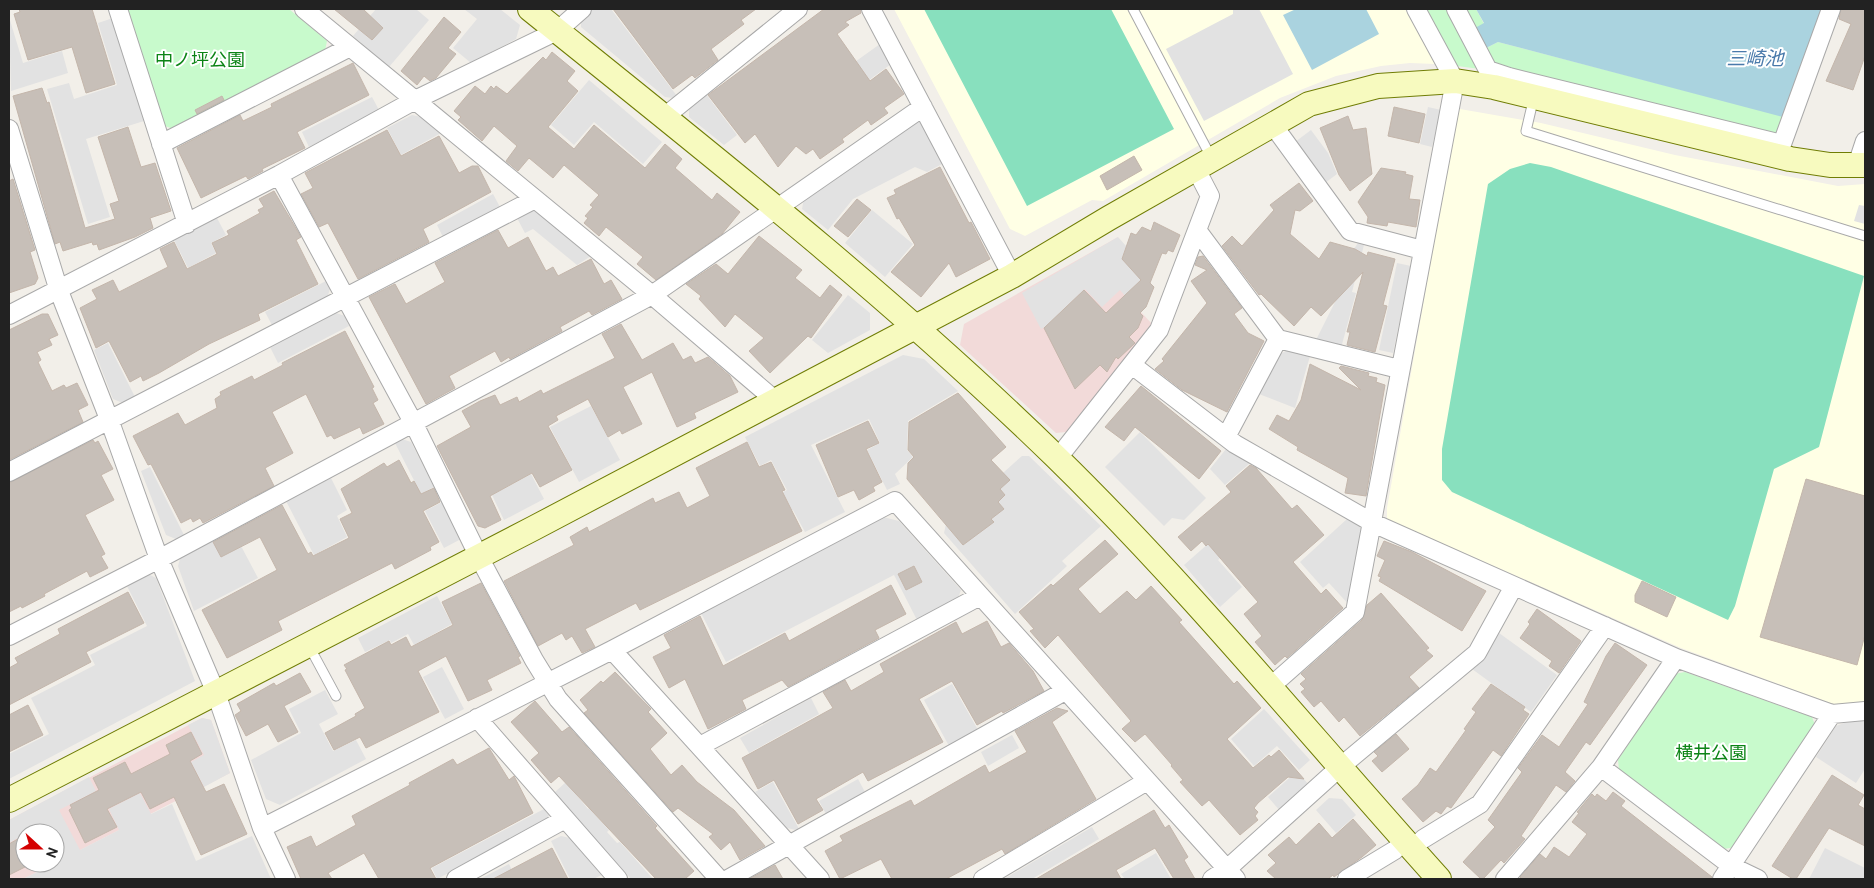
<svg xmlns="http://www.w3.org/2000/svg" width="1874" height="888" viewBox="0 0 1874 888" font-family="Cabin,'Noto Sans JP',sans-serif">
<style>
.commercial{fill:#f2dad9}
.education{fill:#ffffe5}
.park{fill:#c8facc}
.pitch{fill:#88e0be}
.parking{fill:#e2e2e2}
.water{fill:#aad3df}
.building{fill:#c7bfb8;stroke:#c4b6ab}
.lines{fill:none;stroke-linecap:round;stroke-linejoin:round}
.lane-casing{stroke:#a9a9a9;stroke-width:11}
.street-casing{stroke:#a9a9a9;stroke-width:20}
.secondary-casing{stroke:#707d05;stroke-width:26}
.lane{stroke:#fff;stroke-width:9}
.street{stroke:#fff;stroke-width:18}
.secondary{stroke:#f7fabf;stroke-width:24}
.labels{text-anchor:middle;stroke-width:4;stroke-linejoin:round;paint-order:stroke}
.park-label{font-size:18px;fill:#0c8416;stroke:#fff}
.water-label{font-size:19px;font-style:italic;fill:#4a7aab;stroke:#fff}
</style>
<rect width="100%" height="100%" fill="#f2efe9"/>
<!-- commercial -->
<path class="commercial" d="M1118 237 1127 297 1153 325 1066 432 1056 433 960 345 964 324Z
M202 718 211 720 230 773 55 863V833H25V863H55L23 879H9V820Z"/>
<!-- education -->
<path class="education" d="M894 9H1405L1435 64 1410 63 1381 66 1336 76 1280 98 1103 201 1092 200 1025 236 1010 229Z
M1460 109 1541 123 1675 155 1838 186 1865 184V702L1836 705 1681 648 1387 519V508L1457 114Z"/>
<!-- park -->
<path class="park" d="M128 9H289L327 41 324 55 176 130 165 126Z
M1427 9H1476L1484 24 1482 50 1498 42 1787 117 1789 141 1488 70 1457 66Z
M1685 672 1812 717 1815 725 1735 847 1724 849 1619 769 1618 760 1674 674Z"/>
<!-- pitch -->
<path class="pitch" d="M924 9H1111L1174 129 1027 206Z
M1530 163 1551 167 1864 276 1819 447 1774 469 1735 606 1728 620 1452 492 1442 480V449L1488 184 1510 169Z"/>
<!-- parking -->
<path class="parking" d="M376 9H416L429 20 389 67 353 36Z
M464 9H500L520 25 516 39 471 63 453 48 477 19Z
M593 9H611L677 96 673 98 665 97 581 27V20Z
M1233 9H1259L1293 74 1204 121 1166 49 1233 14Z
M9 17 23 63 62 51 68 73 11 91Z
M113 18 144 121 86 139 110 217 88 224 47 89 69 83 74 99 117 85 98 23Z
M880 44 891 64 827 111 813 92Z
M589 80 662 142 643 164 594 122 574 145 551 125Z
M706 94 737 135 724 145 689 117V107Z
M372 97 380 112 309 147 302 132Z
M1428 107 1441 110 1432 147 1420 144Z
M412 115 421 117 441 133 401 155 387 128Z
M914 120 924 124 944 163 927 172 915 167 853 199 828 230 802 209 804 198Z
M1311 130 1328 153 1337 174 1325 183 1295 142Z
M493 194 500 207 443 237 437 225Z
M1859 205 1865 206V224L1854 221Z
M532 210 538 212 591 256 577 265 533 229 525 233 517 218Z
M872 210 913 244 885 277 845 243Z
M217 218 226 235 211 243 216 253 188 268 174 240Z
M1118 237 1151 274 1126 297 1120 290 1102 307 1085 289 1062 311 1063 313 1055 321 1041 329 1022 293Z
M1358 243 1364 245 1352 292 1356 293 1341 348 1315 342 1341 290 1331 282Z
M1397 263 1411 266 1393 353 1379 350Z
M326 281 330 289 327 298 272 325 265 312Z
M848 295 870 313V330L828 353 812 340Z
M336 313 345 316 349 326 278 363 270 347Z
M108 343 135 397 123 403 113 399 94 350Z
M1288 350 1310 356 1295 408 1259 394 1280 354Z
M903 355 924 359 958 391 908 421 907 450 913 457 895 474 900 484 887 490 867 450 880 443 869 419 811 445 845 512 805 532 793 510 785 514 775 496 787 490 771 460 760 466 745 437Z
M591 406 620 460 579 482 550 427Z
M1140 432 1206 498 1184 520 1172 518 1164 526 1105 467Z
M402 439 411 442 434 487 421 494 395 443Z
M1226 449 1250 463 1225 485 1210 469Z
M1022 456H1029L1101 526 1062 561 1067 566 1015 614 944 533 946 524Z
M150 467 184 535 176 539 166 535 141 471Z
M531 474 544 499 504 520 492 495Z
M331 478 347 510 337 516 347 537 314 555 286 501Z
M442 502 461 539 444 548 425 511Z
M1251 506 1264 520 1218 560 1242 587 1220 607 1184 565Z
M883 517 899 521 961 590 958 598 917 620 894 575 726 662 700 611Z
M1347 519 1359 525 1366 536 1351 607 1329 583 1323 588 1300 562Z
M232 529 258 578 194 611 178 566 181 555Z
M148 574 156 578 195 681 9 779V754L49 734 31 698 95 665 90 655 147 626 126 584Z
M437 596 452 624 414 645 408 634 391 643 390 640 365 652 358 638Z
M1499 633 1557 675 1531 712 1472 669 1483 659Z
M442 667 464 709 445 719 423 677Z
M952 684 978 730 949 746 924 700Z
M325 690 338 714 319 724 333 751 356 740 366 759 280 805 266 799 251 760 301 733 289 709Z
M811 698 819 714 749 753 740 738Z
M1264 709 1310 760 1299 770 1277 746 1254 766 1231 739Z
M202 718 211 720 230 773 204 787 191 762 204 755 188 725Z
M1865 720V769L1856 783 1816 757 1836 726 1844 723Z
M1012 735 1019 748 988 766 981 752Z
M1297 771 1309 785 1280 811 1268 797Z
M89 777 96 791 59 810 80 850 119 830 109 809 140 793 151 814 172 804 196 861 252 836 271 879H23L41 870 38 863H55V833H25V839L23 835 9 843V820Z
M858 779 865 792 826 814 819 801Z
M566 782 588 809 589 808 609 830 607 832 617 843 620 842 653 879H631L554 793Z
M773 782 799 829 796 830 787 828 755 792Z
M1329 798 1342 799 1356 815 1336 833 1316 810Z
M544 809 549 815 546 823 437 879 432 868Z
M1092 827 1099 839 1047 870 1032 879H1004Z
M561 836 570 838 602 875 593 879H570L551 841Z
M1825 848 1865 868V879H1809Z
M1156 853 1171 879H1125L1121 874Z
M509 864 516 879H480Z"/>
<!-- water -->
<path class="water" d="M1296 9H1366L1379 34 1312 70 1283 15Z
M1476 9H1826L1787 118 1498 42 1482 50 1475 28 1484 23Z"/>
<!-- building -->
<path class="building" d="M19 9H92L115 84 86 93 72 47 28 60 14 14 20 12Z
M334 9H363L383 28 372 40Z
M613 9H756L741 20 744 24 711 49 718 60 695 78 692 75 673 89Z
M824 9H860L861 13 845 22 849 25 837 34 870 81 886 69 904 94 884 108 888 113 871 125 868 120 842 139 844 142 820 159 813 149 806 154 796 146 778 167 755 134 745 143 708 95Z
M1841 9H1865V56L1853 90 1826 81 1851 24 1839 19Z
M444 17 461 32 448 48 456 54 436 78 430 81 424 76 417 85 401 71Z
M552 52 575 71 567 81 578 91 548 127 574 149 594 125 645 168 665 144 682 159 675 168 712 200 717 193 740 212 722 234 656 280 637 264 643 257 606 227 599 236 584 223 588 218 585 216 593 207 590 205 599 195 564 165 553 178 529 158 518 171 506 161 517 146 494 126 482 141 458 120 461 117 454 111 475 86 485 94 491 86 494 89 496 86 507 94 543 57 546 60Z
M353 63 369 95 297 132 305 148 262 169 263 171 248 179 246 176 201 198 177 148 240 115 243 121 272 107 271 104Z
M42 88 47 103 49 102 85 228 115 219 110 204 119 201 98 137 128 127 141 167 155 163 171 211 150 218 153 228 135 237 99 250 97 244 93 245 92 242 63 251 60 242 55 244 13 96Z
M222 96 224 100 197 114 195 110Z
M1394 107 1425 114 1419 143 1388 136Z
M1348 116 1353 130 1366 128 1372 174 1350 191 1339 175 1320 128Z
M387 130 401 156 439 136 459 173 472 166H478L491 192 423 229 429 242 358 279 328 223 319 227 301 194 313 188 305 173Z
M1134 156 1142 170 1107 190 1100 176Z
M940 167 969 223 971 222 990 259 956 277 949 263 921 297 891 272 915 245 899 218 897 219 887 198 896 194 894 190Z
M1381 168 1406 172 1405 174 1413 176 1409 199 1420 200 1416 227 1388 222 1387 226 1367 223 1368 217 1358 202Z
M13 179 35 250 30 252 38 278 35 284 9 293V181Z
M1299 183 1313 201 1300 211 1295 210 1290 234 1319 259 1330 242 1355 249 1367 256 1368 252 1395 259 1383 305 1387 306 1375 352 1347 345 1350 332H1347L1363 272 1321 316 1311 307 1294 326 1261 294 1259 295 1222 246 1232 236 1242 246 1274 210 1270 205Z
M274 191 301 237 296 240 318 284 258 314 260 320 209 344 159 373 143 381 141 376 130 382 109 341 96 348 80 308 97 299 92 290 113 280 119 292 168 267 160 249 174 242 187 269 217 254 212 243 229 235 227 231 260 213 258 210 264 207 259 199Z
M857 199 871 210 848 237 834 226Z
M1154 222 1180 235 1173 252 1168 250 1166 254 1162 253 1150 283 1154 287 1146 307 1140 313 1143 316 1138 328 1129 337 1135 343 1118 359 1116 357 1107 372 1100 365 1075 389 1044 328 1084 290 1106 313 1141 280 1122 259 1131 233 1136 235 1142 227 1151 231Z
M498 230 508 248 528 237 546 271 553 267 558 276 591 259 604 284 611 280 622 299 592 315 589 311 560 327 562 331 510 359 509 357 501 362 495 351 449 376 455 388 426 404 369 297 395 284 406 304 445 282 435 263Z
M759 236 802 270 795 278 820 298 830 285 842 295 811 338 808 336 770 373 749 351 764 338 735 314 725 327 699 299 701 296 686 284 716 264 728 274Z
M1203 256 1242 308 1234 314 1248 333 1264 341 1227 412 1182 390 1155 369 1164 361 1162 359 1207 303 1191 281 1207 270 1195 265 1198 257Z
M42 314H48L58 335 49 339 52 345 37 352 41 360 38 362 52 391 64 385 66 388 77 383 88 405 78 410 83 422 9 460V330Z
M621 324 642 360 673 343 683 360 691 356 695 363 708 357 730 376 738 392 694 413 696 418 677 427 652 372 623 387 642 424 622 434 620 430 608 437 588 399 556 416 558 420 548 426 572 470 540 487 532 473 490 496 501 520 485 528 478 526 437 446 471 427 462 411 480 401 495 395 500 405 517 397 519 402 541 390 543 394 615 358 602 334Z
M345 331 374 387 372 388 378 400 373 403 384 424 363 434 360 427 334 439 331 435 327 437 306 394 272 412 293 453 265 468 274 486 203 523 200 518 193 522 191 518 181 523 151 464 148 465 133 436 178 413 185 425 217 408 215 399 221 395 220 392 252 376 254 380 283 365 282 363Z
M1310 364 1361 390 1339 368 1341 366 1369 373 1368 376 1377 378 1376 382 1385 385 1366 496 1345 493 1348 478 1297 450 1298 447 1269 429 1277 415 1289 421 1301 400Z
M1141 386 1221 451 1199 479 1135 427 1124 441 1105 427Z
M958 393 1006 447 991 460 1010 480 1000 489 1005 495 998 502 1004 509 991 519 994 522 963 545 907 479 908 463 914 457 908 450 909 422Z
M868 421 879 443 866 449 882 482 873 487 875 491 859 500 854 490 838 497 816 445Z
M93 440 95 443 98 441 113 469 101 475 114 500 85 515 105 554 101 556 108 568 90 577 87 571 44 594 45 596 22 608 21 606 9 612V483Z
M747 442 759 467 771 462 785 490 782 491 802 531 640 610 636 603 585 629 595 647 582 653 572 636 566 640 562 633 538 646 504 581 574 545 570 537 587 527 589 532 653 498 655 503 679 492 687 508 710 496 696 468Z
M399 460 411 483 414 481 421 494 434 488 440 502 423 511 439 542 430 547 431 550 395 569 392 563 278 621 282 630 227 658 202 610 277 570 260 537 221 557 213 542 282 505 308 554 311 552 313 556 349 538 340 519 352 513 341 489 384 463 387 467Z
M1250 465 1256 468 1292 509 1297 505 1324 535 1293 562 1321 594 1326 589 1343 608 1287 658 1285 656 1275 665 1255 642 1262 636 1244 614 1258 602 1208 544 1206 546 1202 541 1191 551 1178 537 1231 492 1226 486Z
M1806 479 1865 496V635L1857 665 1760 637Z
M1105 540 1118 554 1078 589 1100 614 1127 591 1136 600 1151 586 1182 620 1179 622 1234 684 1237 681 1261 708 1227 739 1253 768 1269 755 1271 757 1279 750 1304 779 1288 777 1258 803 1254 808 1258 812 1255 816 1258 820 1240 835 1209 800 1202 806 1180 782 1183 780 1171 766 1172 765 1145 734 1135 742 1122 729 1131 721 1058 635 1045 648 1030 631 1034 629 1019 612 1051 584 1053 586Z
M1384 541 1412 552 1486 591 1462 631 1379 581 1381 577 1378 576 1385 560 1377 556Z
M914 566 922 582 906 590 898 574Z
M1642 581 1676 597 1667 617 1635 602V595Z
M481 583 520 656 518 657 521 663 487 680 492 690 468 701 446 656 418 671 439 712 366 748 360 737 334 750 325 733 356 716 355 714 365 708 345 670 347 669 344 665 389 641 391 645 406 637 411 647 453 625 442 602Z
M891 585 906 614 875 630 879 638 788 687 782 680 742 700 746 709 708 729 685 679 669 688 653 657 671 648 664 635 700 616 723 666 785 633 789 641Z
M128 592 144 623 86 652 91 662 9 705V668L18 663 15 658 60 634 58 629Z
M1381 593 1429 648 1426 650 1433 656 1409 677 1419 688 1360 736 1344 717 1339 722 1321 701 1314 707 1301 692 1305 689 1300 684 1306 679 1301 674 1362 620 1367 605Z
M1537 609 1581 641 1559 673 1549 666 1552 661 1520 638 1530 624 1528 622Z
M987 621 1001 647 1009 643 1033 671 1044 691 1003 713 1002 711 977 725 952 681 919 699 943 742 868 781 863 772 816 799 823 810 798 824 774 780 758 789 742 758 833 708 823 692 845 680 851 691 884 672 880 664 956 622 962 634Z
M1615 643 1647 665 1590 745 1586 742 1565 772 1575 781 1566 792 1556 785 1521 836 1525 839 1504 863 1501 860 1483 879H1481L1463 862 1495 827 1488 820 1522 772 1518 768 1542 735 1559 747 1588 704 1584 702 1606 656Z
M615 672 651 709 648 712 667 733 650 749 671 775 682 765 697 782 734 810 765 846 740 860 730 842 721 850 709 837 713 834 678 808 673 812 584 713 588 710 580 700 601 681 603 683Z
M300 673 311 692 284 706 298 732 278 742 268 724 246 736 235 715 241 711 237 704 274 683 276 686Z
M1491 684 1525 707 1523 710 1529 714 1501 756 1493 750 1451 808 1447 806 1441 814 1436 811 1423 822 1402 799 1418 785 1430 768 1436 772 1466 730 1464 729 1476 712 1472 709Z
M535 701 562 732 569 727 657 826 655 828 694 871 685 879H656L559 776 551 783 531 760 539 753 511 722Z
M28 705 43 735 9 752V715Z
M1057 708 1068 711 1052 722 1096 799 1005 854 1002 849 946 879H892L881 859 840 879 825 851 843 841 840 836 911 800 914 806 985 765 989 773 1027 752 1015 731Z
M191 732 202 754 190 761 206 792 224 784 247 834 201 855 174 797 150 809 141 792 107 809 117 827 85 843 69 810 72 808 70 805 99 790 93 778 125 762 131 774 170 754 166 745Z
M1396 734 1409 749 1382 772 1372 761 1378 756 1374 752Z
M489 748 509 780 514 776 533 813 430 868 436 879H379L364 853 328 873 332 879H301L287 847 311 836 316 847 356 825 352 816 410 785 409 783 453 759 457 765Z
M1832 775 1864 795 1858 805 1865 809V846L1829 828 1796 879H1793L1772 866Z
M1613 792 1625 801 1621 806 1712 877V879H1522L1520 877 1540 854 1546 859 1554 847 1569 857 1587 834 1572 822 1579 813 1577 812 1592 794 1595 797 1597 794 1606 801Z
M1154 810 1165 828 1169 825 1188 857 1184 860 1195 879H1174L1155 848 1116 870 1121 879H1036Z
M1353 819 1376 845 1362 857 1334 877 1333 875 1328 879H1276L1267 871 1276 863 1268 855 1289 837 1296 845 1319 823 1332 838Z
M25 835V867L9 875V844Z
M552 848 568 879H493Z
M775 865 783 879H749Z"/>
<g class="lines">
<!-- lane casing -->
<g class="lane-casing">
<path id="lane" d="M1133 9 1212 159
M1534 97 1526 131 1865 236
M309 646 336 696"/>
</g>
<!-- street casing -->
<g class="street-casing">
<path id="street" d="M118 9 187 224
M304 9 652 295 776 401
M871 9 1012 276
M1456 9 1488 70 1509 77 1782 144 1831 9
M663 118 798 9
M1273 125 1350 231 1422 250
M9 129 59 291 109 419 159 559 216 693 262 828 286 879
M161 144 350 47
M1857 165 1865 141
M279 175 414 424 479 557 534 660 558 699 719 879
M1197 230 1278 339 1399 369
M9 315 279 175 415 100 557 31 582 9
M1132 365 1235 444 1373 523 1676 658 1832 714 1865 711
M1226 437 1278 339
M1057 459 1159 330 1210 196 1196 169
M9 472 535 199
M9 636 159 559 652 295 923 107
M612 650 820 879
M1269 688 1355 612 1455 81 1416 9
M477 718 618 879
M700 746 980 596
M1601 767 1733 867 1758 879
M262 828 612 650 895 501 1236 879
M1423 839 1480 804 1605 626
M456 879 565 819
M728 879 1065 691
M983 879 1147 781
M1212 879 1227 869 1339 768 1477 653 1514 586
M1347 879 1395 850
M1505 879 1601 767 1676 658
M1722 879 1832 714"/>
</g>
<!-- secondary casing -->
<g class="secondary-casing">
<path id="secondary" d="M530 9C709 153 891 296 1056 457 1192 590 1312 738 1439 879
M9 800 534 528 1012 276 1109 218 1309 104 1378 86 1455 81 1494 87 1790 159 1830 165H1865"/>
</g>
<!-- lane -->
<use href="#lane" class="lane"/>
<!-- street -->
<use href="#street" class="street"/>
<!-- secondary -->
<use href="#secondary" class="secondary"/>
</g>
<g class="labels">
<!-- park labels -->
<g class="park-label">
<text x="200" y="66">中ノ坪公園</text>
<text x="1711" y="759">横井公園</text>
</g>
<!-- water labels -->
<g class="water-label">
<text x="1755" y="65">三崎池</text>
</g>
</g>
<!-- border -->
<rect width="1874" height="888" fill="none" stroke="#222222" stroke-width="20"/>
<!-- north arrow -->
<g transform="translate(40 848) rotate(111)"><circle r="24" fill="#ffffff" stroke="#a7a7a7"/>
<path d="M0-4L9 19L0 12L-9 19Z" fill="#d40000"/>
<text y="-8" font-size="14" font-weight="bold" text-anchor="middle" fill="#222222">N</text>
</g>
</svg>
